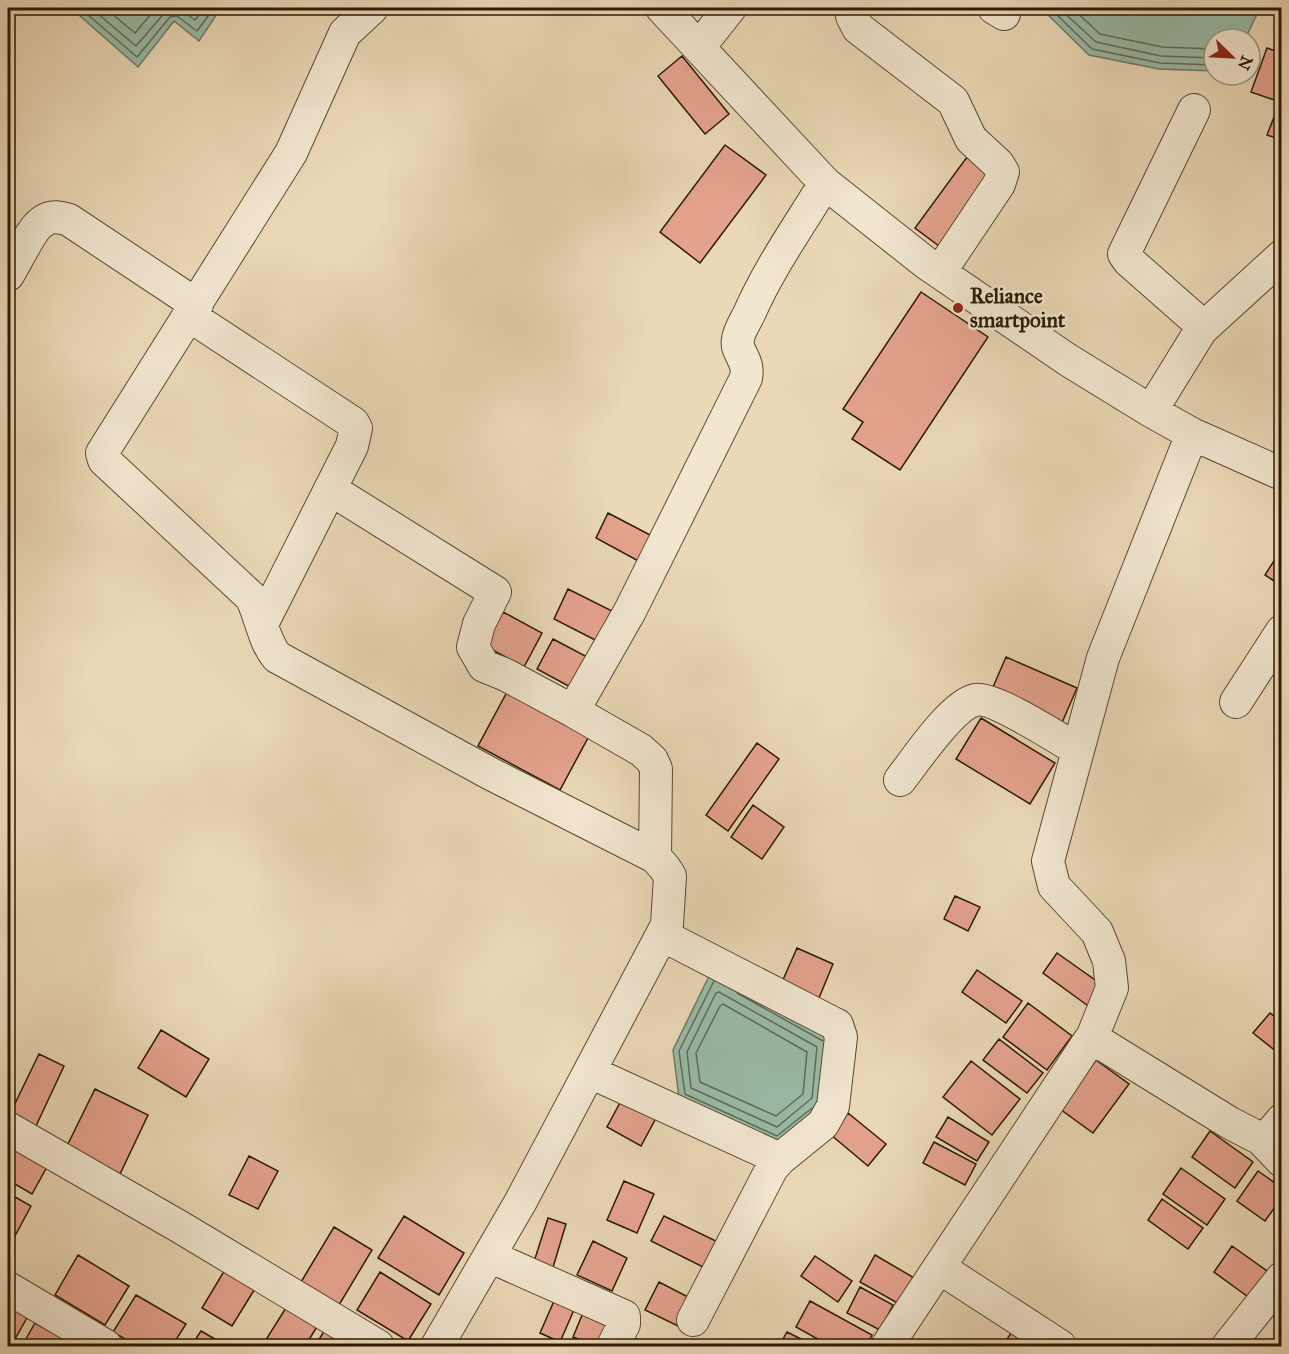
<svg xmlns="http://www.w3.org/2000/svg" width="1289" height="1354" viewBox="0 0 1289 1354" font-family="'IM FELL Great Primer',serif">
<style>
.water{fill:#99bba8;stroke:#6d7b66;stroke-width:1.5}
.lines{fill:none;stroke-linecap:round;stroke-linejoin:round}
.shore{stroke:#626a56;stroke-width:1.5}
.building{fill:#e5a38e;stroke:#2b1a03;stroke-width:1.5}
.minor-casing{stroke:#5b4a30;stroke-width:34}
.minor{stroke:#f1e6d0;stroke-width:32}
.poi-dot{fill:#8f2418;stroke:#f1e6d0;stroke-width:2}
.labels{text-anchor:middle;stroke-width:5;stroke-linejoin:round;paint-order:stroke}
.poi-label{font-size:21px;font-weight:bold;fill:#2b1a03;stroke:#f1e6d0;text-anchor:start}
</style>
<rect width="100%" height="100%" fill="#ead8b6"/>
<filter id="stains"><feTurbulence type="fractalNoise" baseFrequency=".00333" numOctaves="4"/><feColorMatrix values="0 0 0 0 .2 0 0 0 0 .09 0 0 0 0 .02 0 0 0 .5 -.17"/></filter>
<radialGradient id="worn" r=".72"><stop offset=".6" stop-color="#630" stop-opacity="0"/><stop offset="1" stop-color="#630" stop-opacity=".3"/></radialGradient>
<!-- water -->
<path class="water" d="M71 8H221L199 41 174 21 138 67Z
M1044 8H1260L1245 39H1214V71L1159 69 1089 55 1044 11Z
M711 972 831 1039 825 1105 778 1143 679 1098 673 1050Z"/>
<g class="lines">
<!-- shore -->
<path class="shore" d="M80 8 137 57 170 17 177 16 197 31 214 8
M91 8 136 46 167 10 179 9 195 20 205 8
M105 8 135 33 156 8
M1050 8 1092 49 1160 63 1214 65
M1059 8 1096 42 1161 56 1214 58
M1072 8 1100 34 1162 47 1214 49
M714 981 679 1051 685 1094 777 1136 812 1108
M719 992 817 1047 812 1098 777 1127 691 1088 687 1052 716 993Z
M737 993 823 1041
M723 1004 807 1052 803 1094 776 1116 700 1082 696 1053 720 1006Z"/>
</g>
<!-- building -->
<path class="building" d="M1267 48 1282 53V140L1267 135 1280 102 1251 92Z
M682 56 729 114 705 134 658 76Z
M725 145 766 175 700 263 660 232Z
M967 157 991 175 939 246 915 228Z
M921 292 988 337 900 470 852 439 863 422 843 409Z
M608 513 656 538 642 563 596 538Z
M1282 548V586L1265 575Z
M568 589 614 612 599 642 554 619Z
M503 612 542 633 524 667 485 646Z
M553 639 591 659 574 689 537 669Z
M1006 657 1077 688 1061 725 990 694Z
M507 692 589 736 560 790 478 746Z
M981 718 1055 763 1030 804 956 759Z
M757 743 779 759 728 831 706 815Z
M753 805 784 827 762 859 731 837Z
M955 896 980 907 968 931 944 919Z
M797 948 833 964 819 998 782 982Z
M1057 953 1105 987 1091 1008 1043 973Z
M977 970 1022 1001 1006 1023 962 992Z
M1028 1003 1072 1036 1047 1070 1003 1037Z
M1270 1013 1282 1022V1056L1253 1033Z
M161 1030 209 1059 186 1097 138 1068Z
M999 1039 1043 1073 1027 1093 983 1060Z
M8 1044 14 1048 8 1058Z
M39 1054 64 1066 35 1128 9 1116Z
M1096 1060 1129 1084 1093 1133 1060 1109Z
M971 1061 1020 1099 992 1135 943 1097Z
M95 1089 148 1115 120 1174 66 1148Z
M622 1099 656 1118 641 1146 607 1127Z
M848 1113 886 1144 868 1166 831 1135Z
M948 1117 989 1142 977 1161 936 1137Z
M1210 1131 1253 1162 1235 1188 1192 1157Z
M8 1142 48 1165 32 1194 8 1180Z
M934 1142 976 1164 965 1185 923 1163Z
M249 1156 278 1171 258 1209 229 1195Z
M1181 1168 1225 1199 1207 1225 1163 1194Z
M1258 1171 1282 1188V1197L1265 1221 1237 1201Z
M624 1181 654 1194 637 1233 607 1220Z
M8 1193 31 1206 8 1249Z
M1162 1199 1203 1228 1188 1249 1148 1220Z
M404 1216 464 1253 439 1295 378 1258Z
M664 1216 716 1241 703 1267 651 1241Z
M548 1218 566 1224 551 1274 532 1268Z
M334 1227 372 1250 339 1305 301 1282Z
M593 1241 627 1258 612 1291 577 1275Z
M1232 1246 1270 1273 1251 1299 1214 1272Z
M78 1255 129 1286 105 1325 55 1295Z
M875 1255 916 1279 901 1305 860 1282Z
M815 1256 852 1281 838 1302 801 1276Z
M226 1268 256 1287 232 1326 202 1308Z
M380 1272 431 1304 408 1341 357 1310Z
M659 1282 692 1299 678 1326 645 1310Z
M860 1287 893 1305 880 1330 847 1313Z
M557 1294 577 1303 560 1342 540 1333Z
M136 1295 186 1324 172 1346H137L113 1332Z
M810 1301 872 1335 866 1346H830L796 1327Z
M289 1303 320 1322 305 1346H262Z
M8 1305 28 1316 11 1346H8Z
M585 1308 609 1319 597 1346 573 1337Z
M35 1323 64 1339 59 1346H22Z
M329 1323 358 1346H315Z
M201 1331 227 1346H191Z
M787 1332 815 1346H779Z
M1012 1332 1034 1346H1002Z
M624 1334 654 1346H618Z"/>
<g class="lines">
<!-- minor casing -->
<g class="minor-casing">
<path id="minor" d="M372 8 345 33 291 153 102 453 104 460 251 597C261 616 263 640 277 657L491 774 655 857 664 867 670 876 667 925 521 1201 437 1346
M662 8 825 183 926 263 1068 360 1151 411 1192 434 1282 474
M854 8 852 16 858 28 953 101 971 139 998 164 1003 172 999 184 940 272
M994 8 1004 14
M699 47 730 8
M1194 110 1124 254 1129 261 1204 327
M8 275C15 264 32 228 42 222 51 215 60 217 69 220L197 305
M190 316 353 423 356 428 352 446 262 624
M1151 411 1201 330 1282 256
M330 489 495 592 479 624 473 647 484 666 506 675 573 711 641 750 652 760 656 769 655 857
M1236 702 1282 631
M573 711 630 611 746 378C750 359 735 353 738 339 739 331 745 322 749 314 769 268 799 226 825 183
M900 780C915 761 951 706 975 700 993 696 1059 739 1078 750
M662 935 831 1022 837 1025 841 1037 833 1106 823 1124 780 1159 772 1168 693 1320
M1091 1040 1112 988 1109 961 1097 932 1054 886 1048 861 1103 658 1192 434
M590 1072 780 1159
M8 1128 180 1227 378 1346
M1261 1139 1282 1161
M489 1256 624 1316V1324L613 1346
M940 1268 1060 1346
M8 1288 106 1346
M887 1346 1089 1041H1097L1230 1123 1261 1139 1272 1132 1282 1120
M1228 1346 1282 1278"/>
</g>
<!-- minor -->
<use href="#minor" class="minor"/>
</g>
<!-- markers -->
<circle class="poi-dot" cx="958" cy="308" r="6"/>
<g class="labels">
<!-- poi labels -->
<g class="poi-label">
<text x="970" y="303">Reliance<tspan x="970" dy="24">smartpoint</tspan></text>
</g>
</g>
<!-- margin -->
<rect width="1289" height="1354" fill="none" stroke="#ead8b6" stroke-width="30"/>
<rect x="9" y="9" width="1271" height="1336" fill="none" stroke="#2b1a03" stroke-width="3"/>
<rect x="15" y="15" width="1259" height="1324" fill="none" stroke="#2b1a03" stroke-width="1.5"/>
<!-- north arrow -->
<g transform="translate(1232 57) rotate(114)"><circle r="28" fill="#f1e6d0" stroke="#a2947e" stroke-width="1.5"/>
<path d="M0-4.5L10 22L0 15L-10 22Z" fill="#8f2418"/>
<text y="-9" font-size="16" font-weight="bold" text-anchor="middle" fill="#2b1a03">N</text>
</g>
<rect width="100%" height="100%" filter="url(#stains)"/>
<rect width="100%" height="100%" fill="url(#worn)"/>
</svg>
